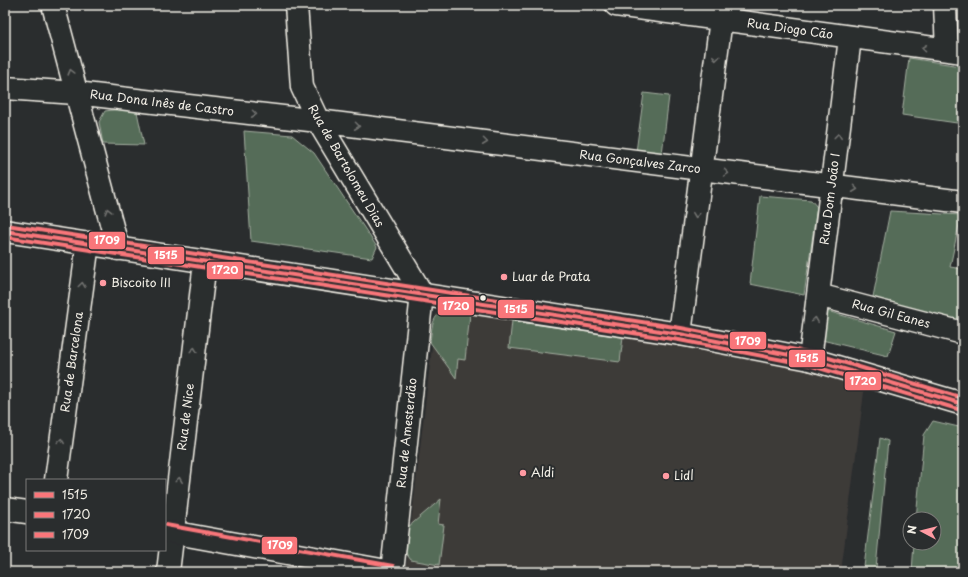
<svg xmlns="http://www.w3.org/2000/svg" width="968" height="577" viewBox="0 0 968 577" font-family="'Playpen Sans',sans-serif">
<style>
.built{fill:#3e3b39}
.green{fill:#546c58;stroke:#a4aea0}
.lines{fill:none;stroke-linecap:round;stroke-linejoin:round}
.minor-casing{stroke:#f4f1e8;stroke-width:25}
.major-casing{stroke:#f4f1e8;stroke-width:25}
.minor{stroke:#2a2d2e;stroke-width:22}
.major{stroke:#2a2d2e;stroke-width:22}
.bus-1-casing{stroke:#2a2d2e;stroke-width:7}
.bus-2-casing{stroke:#2a2d2e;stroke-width:7}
.bus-3-casing{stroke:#2a2d2e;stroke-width:7}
.bus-1{stroke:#f9767a;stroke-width:4}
.bus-2{stroke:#f9767a;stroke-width:4}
.bus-3{stroke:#f9767a;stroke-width:4}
.oneway{stroke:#71726f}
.poi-dot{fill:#ff9aa2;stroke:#2a2d2e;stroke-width:1.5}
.bus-dot{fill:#f4f1e8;stroke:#2a2d2e;stroke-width:1.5}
.labels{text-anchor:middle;stroke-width:4;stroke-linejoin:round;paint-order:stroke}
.street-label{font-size:12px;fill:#f4f1e8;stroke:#2a2d2e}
.poi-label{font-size:12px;fill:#f4f1e8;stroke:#2a2d2e;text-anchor:start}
.line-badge{stroke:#2a2d2e;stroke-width:1.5}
.badge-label{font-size:11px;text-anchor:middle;font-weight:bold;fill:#fff}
</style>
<rect width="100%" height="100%" fill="#2a2d2e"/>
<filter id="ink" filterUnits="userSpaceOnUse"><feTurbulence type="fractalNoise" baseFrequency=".025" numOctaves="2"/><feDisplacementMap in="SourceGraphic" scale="8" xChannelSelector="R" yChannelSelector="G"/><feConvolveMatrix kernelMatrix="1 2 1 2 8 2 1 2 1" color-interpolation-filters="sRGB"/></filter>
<g filter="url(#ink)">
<!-- built -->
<path class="built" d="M446 307 629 333 775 362 856 381 864 392 841 572H437L406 566 436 314Z"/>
<!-- green -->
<path class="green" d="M909 58 960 66 957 123 902 115Z
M644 93 669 96 662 154 636 152Z
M136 107 144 145 103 144 99 122 105 111Z
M244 131 292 135 314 153 377 247 372 258 251 241Z
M760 196 811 200 817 207 804 295 750 284Z
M890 211 961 215 950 267 963 269V325L872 302Z
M447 311 470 314 465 360 458 359 456 378 430 342C432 330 431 313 447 311Z
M827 311 896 331 888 356 822 340Z
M512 321 623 337 620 362 509 348Z
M933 421 963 428V572H912L914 543H934V519H916L924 435Z
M880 438 888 441 876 568 872 572H869L864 567Z
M441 499 438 524 444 525 439 565 411 560 405 552 407 528Z"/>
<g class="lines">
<!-- minor casing -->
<g class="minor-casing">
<path id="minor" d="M53 5 118 249
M296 5 302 87 318 121 422 294 392 572
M616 5 963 52
M945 5 947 50
M5 88 76 93 318 121 963 202
M818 295 963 333
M680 334 721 19
M810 359 850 38
M56 480 88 243
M168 572 205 262"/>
</g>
<!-- major casing -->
<g class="major-casing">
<path id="major" d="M5 231 680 334 810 359 963 404
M5 509 27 512
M165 531 392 572"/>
</g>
<!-- minor -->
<use href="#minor" class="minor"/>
<!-- major -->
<use href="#major" class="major"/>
<!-- bus-1 casing -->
<g class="bus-1-casing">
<path id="bus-1" d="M5 231 680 334 810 359 963 404"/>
</g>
<!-- bus-2 casing -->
<g class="bus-2-casing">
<path id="bus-2" d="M5 237 679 340 809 365 961 410"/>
</g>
<!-- bus-3 casing -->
<g class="bus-3-casing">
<path id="bus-3" d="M6 225 681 328 812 353 963 398
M166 525 393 566"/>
</g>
<!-- bus-1 -->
<use href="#bus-1" class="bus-1"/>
<!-- bus-2 -->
<use href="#bus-2" class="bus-2"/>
<!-- bus-3 -->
<use href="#bus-3" class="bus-3"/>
</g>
<!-- one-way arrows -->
<defs><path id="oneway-chevron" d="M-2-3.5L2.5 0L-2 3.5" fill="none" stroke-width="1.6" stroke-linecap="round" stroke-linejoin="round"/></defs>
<g class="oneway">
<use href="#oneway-chevron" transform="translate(924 48) rotate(-173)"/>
<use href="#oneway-chevron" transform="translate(716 58) rotate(97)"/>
<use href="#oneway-chevron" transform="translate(71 72) rotate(-105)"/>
<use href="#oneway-chevron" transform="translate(254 114) rotate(7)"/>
<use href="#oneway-chevron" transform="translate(357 126) rotate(7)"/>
<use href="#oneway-chevron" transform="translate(838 136) rotate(-83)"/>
<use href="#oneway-chevron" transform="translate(485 142) rotate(7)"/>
<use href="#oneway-chevron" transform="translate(726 173) rotate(7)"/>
<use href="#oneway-chevron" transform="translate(855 189) rotate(7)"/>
<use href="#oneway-chevron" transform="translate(108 211) rotate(-105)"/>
<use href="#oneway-chevron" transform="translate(696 215) rotate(97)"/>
<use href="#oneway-chevron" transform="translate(82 285) rotate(-82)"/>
<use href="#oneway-chevron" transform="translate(815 320) rotate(-83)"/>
<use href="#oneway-chevron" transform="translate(194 350) rotate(-83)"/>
<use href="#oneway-chevron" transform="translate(61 441) rotate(-82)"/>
<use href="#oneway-chevron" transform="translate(179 480) rotate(-83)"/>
</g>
</g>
<!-- markers -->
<g class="poi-dot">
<circle cx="504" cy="277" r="4"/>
<circle cx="103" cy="283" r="4"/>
<circle cx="523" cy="473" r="4"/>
<circle cx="666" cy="476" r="4"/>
</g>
<circle class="bus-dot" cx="483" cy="298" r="3.5"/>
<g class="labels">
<!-- street labels -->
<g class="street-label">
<text transform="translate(790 29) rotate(8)" y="4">Rua Diogo Cão</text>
<text transform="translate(162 103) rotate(7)" y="4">Rua Dona Inês de Castro</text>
<text transform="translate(640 162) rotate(7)" y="4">Rua Gonçalves Zarco</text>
<text transform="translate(346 166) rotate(60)" y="4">Rua de Bartolomeu Dias</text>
<text transform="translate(830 199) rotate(-83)" y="4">Rua Dom João I</text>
<text transform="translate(891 314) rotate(15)" y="4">Rua Gil Eanes</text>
<text transform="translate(72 362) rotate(-82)" y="4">Rua de Barcelona</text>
<text transform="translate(186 417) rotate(-83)" y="4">Rua de Nice</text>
<text transform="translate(407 433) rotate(-84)" y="4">Rua de Amesterdão</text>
</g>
<!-- poi labels -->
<g class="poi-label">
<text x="512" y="281">Luar de Prata</text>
<text x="111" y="287">Biscoito III</text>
<text x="531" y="477">Aldi</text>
<text x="674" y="480">Lidl</text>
</g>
</g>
<g class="line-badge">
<rect x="88" y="231" width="38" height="19" rx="4" fill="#f9767a"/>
<rect x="147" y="246" width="38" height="19" rx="4" fill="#f9767a"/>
<rect x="206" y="261" width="38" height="19" rx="4" fill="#f9767a"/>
<rect x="437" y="296" width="38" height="20" rx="4" fill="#f9767a"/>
<rect x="497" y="299" width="38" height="20" rx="4" fill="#f9767a"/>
<rect x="729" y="331" width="38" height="19" rx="4" fill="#f9767a"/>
<rect x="788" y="349" width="38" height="19" rx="4" fill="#f9767a"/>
<rect x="844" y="371" width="38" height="20" rx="4" fill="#f9767a"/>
<rect x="261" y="536" width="37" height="19" rx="4" fill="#f9767a"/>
</g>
<g class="badge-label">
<text x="107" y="244">1709</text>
<text x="166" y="259">1515</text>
<text x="225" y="274">1720</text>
<text x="456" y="310">1720</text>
<text x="516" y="313">1515</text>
<text x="748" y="345">1709</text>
<text x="807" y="362">1515</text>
<text x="863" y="385">1720</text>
<text x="280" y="549">1709</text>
</g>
<!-- margin -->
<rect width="968" height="577" fill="none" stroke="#2a2d2e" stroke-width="20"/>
<rect x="10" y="10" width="948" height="557" fill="none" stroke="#f4f1e8" stroke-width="1.5" filter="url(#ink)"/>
<!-- legend -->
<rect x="26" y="479" width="140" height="72" fill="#2a2d2e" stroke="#7b7b78"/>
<rect x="34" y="492" width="20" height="6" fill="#f9767a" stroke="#7b7b78"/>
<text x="62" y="499" font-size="12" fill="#f4f1e8">1515</text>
<rect x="34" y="512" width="20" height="6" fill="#f9767a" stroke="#7b7b78"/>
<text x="62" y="519" font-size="12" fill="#f4f1e8">1720</text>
<rect x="34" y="532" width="20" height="6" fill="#f9767a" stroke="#7b7b78"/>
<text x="62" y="539" font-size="12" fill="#f4f1e8">1709</text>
<!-- north arrow -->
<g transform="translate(922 531) rotate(277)"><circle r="19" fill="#2a2d2e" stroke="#7b7b78"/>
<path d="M0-3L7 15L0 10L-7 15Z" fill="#ff9aa2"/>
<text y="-6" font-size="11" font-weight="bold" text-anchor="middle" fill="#f4f1e8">N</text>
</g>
</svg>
